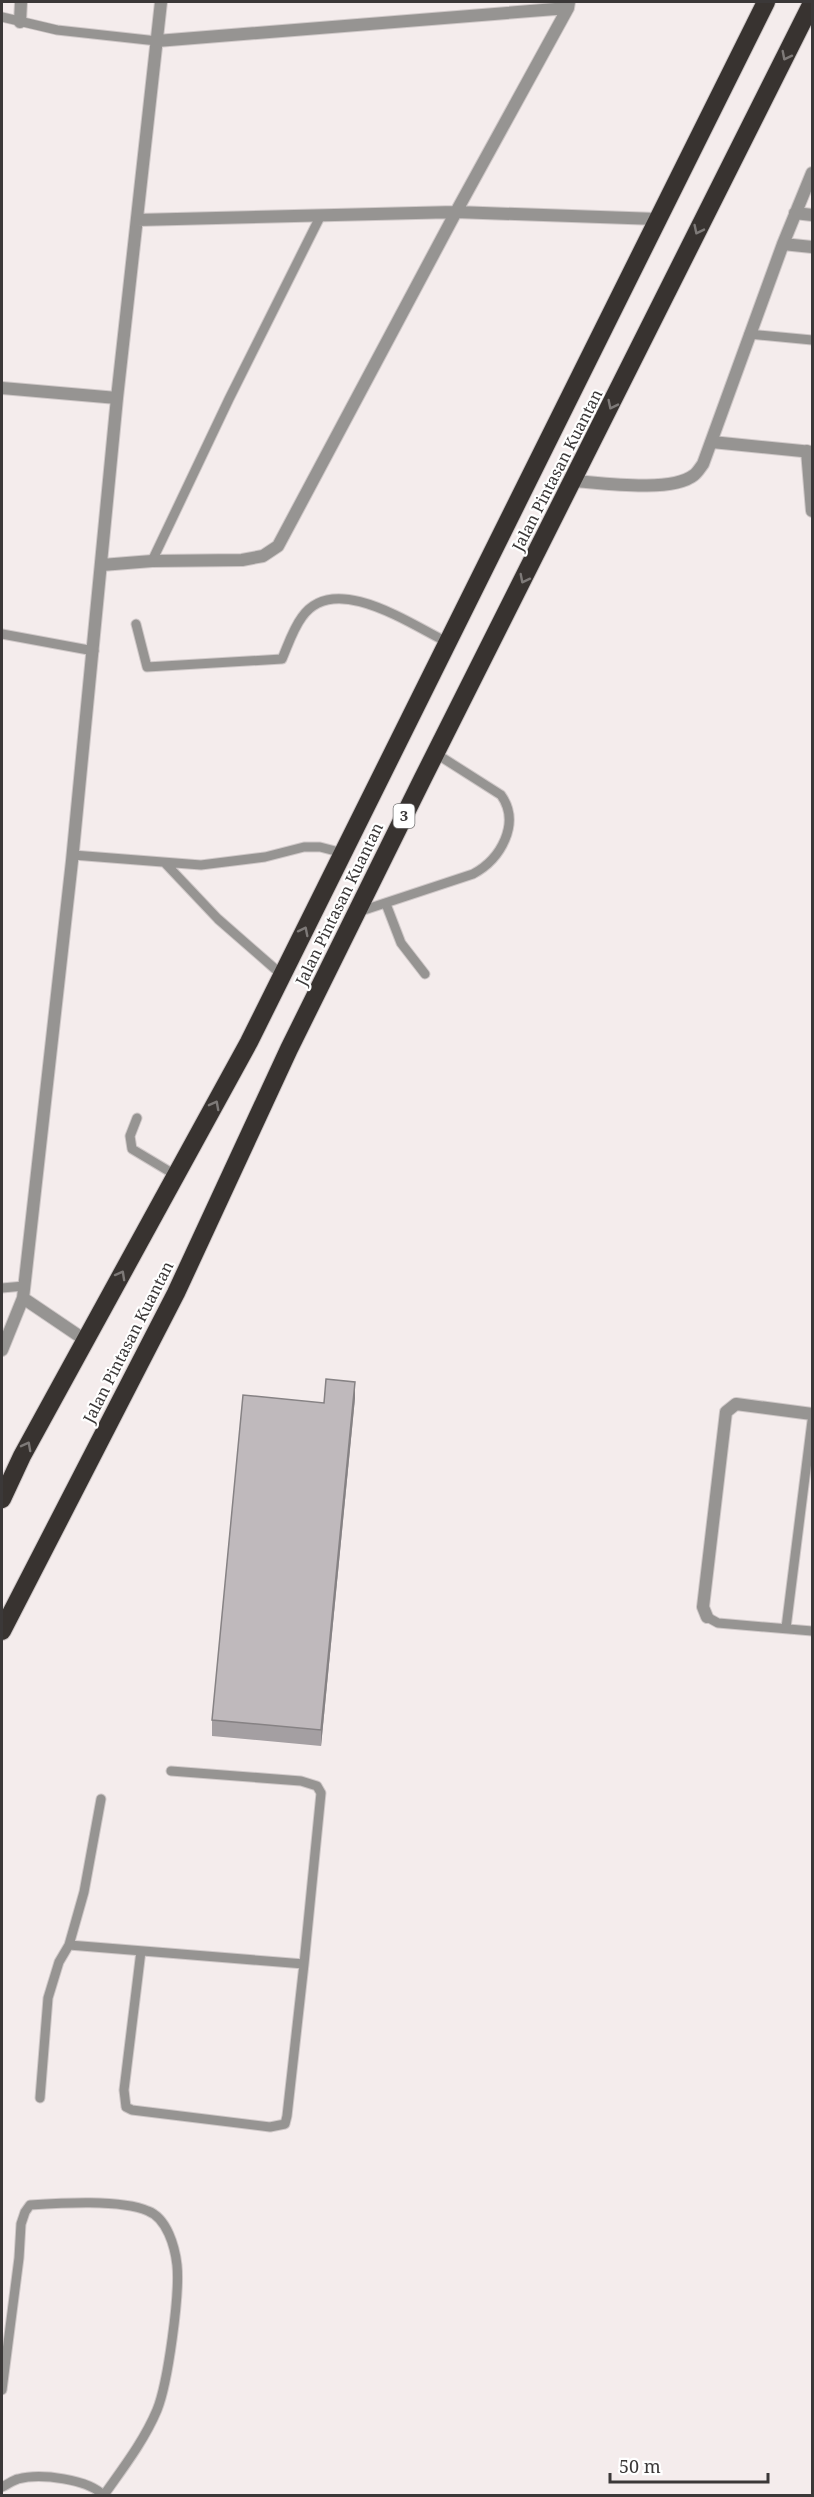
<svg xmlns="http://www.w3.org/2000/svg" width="814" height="2497" viewBox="0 0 814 2497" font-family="'Noto Serif',serif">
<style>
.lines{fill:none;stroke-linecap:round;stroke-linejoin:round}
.lane-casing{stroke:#cfc8c8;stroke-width:11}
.street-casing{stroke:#cfc8c8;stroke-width:14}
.highway-casing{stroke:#cfc8c8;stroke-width:20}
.lane{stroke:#969492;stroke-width:9}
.street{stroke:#969492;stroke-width:12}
.highway{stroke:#383330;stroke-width:18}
.wall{fill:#a49fa2}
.shaded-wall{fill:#868284}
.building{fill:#bfb9bc;stroke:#868284;stroke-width:1.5}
.oneway{stroke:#7e7a78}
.labels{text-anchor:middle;stroke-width:4.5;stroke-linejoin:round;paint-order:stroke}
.shield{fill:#fff;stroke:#767474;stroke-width:1.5}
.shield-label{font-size:15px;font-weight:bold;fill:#3b3838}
.street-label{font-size:16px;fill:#3b3838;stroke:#fff}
</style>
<rect width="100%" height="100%" fill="#f4ecec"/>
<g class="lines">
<!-- lane casing -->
<g class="lane-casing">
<path id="lane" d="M2 17 57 30 157 41
M749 334 812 340
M152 561 229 399 321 215
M136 624 147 667 282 659C288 645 293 629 302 617 334 571 410 624 447 642
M2 634 94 651
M73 855 201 865 265 857 304 847H320L343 853
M165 863 218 919 282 975
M386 904 401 943 425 974
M358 912 473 874C501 859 521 823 501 795L435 753
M137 1118 130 1136 132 1149 177 1176
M2 1288 24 1286
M707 1617 718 1623 812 1631
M786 1628 812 1421
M69 1945 304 1964 321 1793 317 1786 301 1781 171 1771
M141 1951 124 2090 126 2107 132 2110 270 2127 285 2124 287 2116 304 1964
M40 2098 48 1998 59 1962 69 1945 84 1892 101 1799
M2 2390 19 2258 21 2224 25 2212 30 2205C60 2203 121 2199 148 2211 167 2218 175 2247 177 2265 180 2294 168 2383 157 2410 144 2441 123 2468 104 2495
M2 2487C7 2485 13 2480 18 2479 40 2473 89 2479 104 2496"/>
</g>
<!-- street casing -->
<g class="street-casing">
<path id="street" d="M20 22 21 2
M157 41 568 8
M795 213 812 215
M137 220 456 212 657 219
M783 244 812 247
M2 388 117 398
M712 442 812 452
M807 451 812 511
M574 481C602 483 672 493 694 475 697 473 700 468 703 464L783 244 812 173
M102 565 152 561 242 560 263 556 278 546 456 212 568 8 569 2
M85 1340 23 1298 72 861 117 398 161 2
M2 1350 23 1298
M707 1617 703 1607 726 1412 736 1404 812 1414"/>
</g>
<!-- highway casing -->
<g class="highway-casing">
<path id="highway" d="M2 1499 22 1456 249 1042 766 2
M2 1631 176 1293 289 1049 423 778 812 3"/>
</g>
<!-- lane -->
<use href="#lane" class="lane"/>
<!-- street -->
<use href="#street" class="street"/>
<!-- highway -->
<use href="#highway" class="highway"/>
</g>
<!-- wall -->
<path class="wall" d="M355 1398 321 1746 212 1736V1720L324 1403Z"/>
<!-- shaded-wall -->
<path class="shaded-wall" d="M355 1382V1398L321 1746V1730Z"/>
<!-- building -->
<path class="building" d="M326 1379 355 1382 321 1730 212 1720 243 1395 324 1403Z"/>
<!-- one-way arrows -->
<defs><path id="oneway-chevron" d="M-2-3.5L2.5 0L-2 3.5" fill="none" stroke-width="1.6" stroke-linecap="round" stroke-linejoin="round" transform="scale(1.5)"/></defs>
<g class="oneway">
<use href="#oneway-chevron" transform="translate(786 56) rotate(117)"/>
<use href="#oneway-chevron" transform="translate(698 230) rotate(116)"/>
<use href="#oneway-chevron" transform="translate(612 405) rotate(116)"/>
<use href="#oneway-chevron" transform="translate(524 579) rotate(117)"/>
<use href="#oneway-chevron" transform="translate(304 931) rotate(-63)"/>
<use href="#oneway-chevron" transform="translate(215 1105) rotate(-62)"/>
<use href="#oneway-chevron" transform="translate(121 1275) rotate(-61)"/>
<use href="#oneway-chevron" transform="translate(27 1446) rotate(-62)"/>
</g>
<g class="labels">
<!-- shield labels -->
<rect class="shield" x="393.5" y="804" width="21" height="24" rx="4.5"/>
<g class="shield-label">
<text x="404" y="821">3</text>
</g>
<!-- street labels -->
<g class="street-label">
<text transform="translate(557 470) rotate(-63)" y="6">Jalan Pintasan Kuantan</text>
<text transform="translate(339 904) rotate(-64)" y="6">Jalan Pintasan Kuantan</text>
<text transform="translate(128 1342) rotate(-63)" y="6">Jalan Pintasan Kuantan</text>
</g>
</g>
<!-- border -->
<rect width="814" height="2497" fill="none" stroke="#3b3838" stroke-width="6"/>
<!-- scale -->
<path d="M610 2473v9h158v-9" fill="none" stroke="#3b3838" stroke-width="3"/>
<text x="619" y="2473" font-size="18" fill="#3b3838" stroke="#ffffff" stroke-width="4.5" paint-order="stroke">50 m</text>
</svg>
